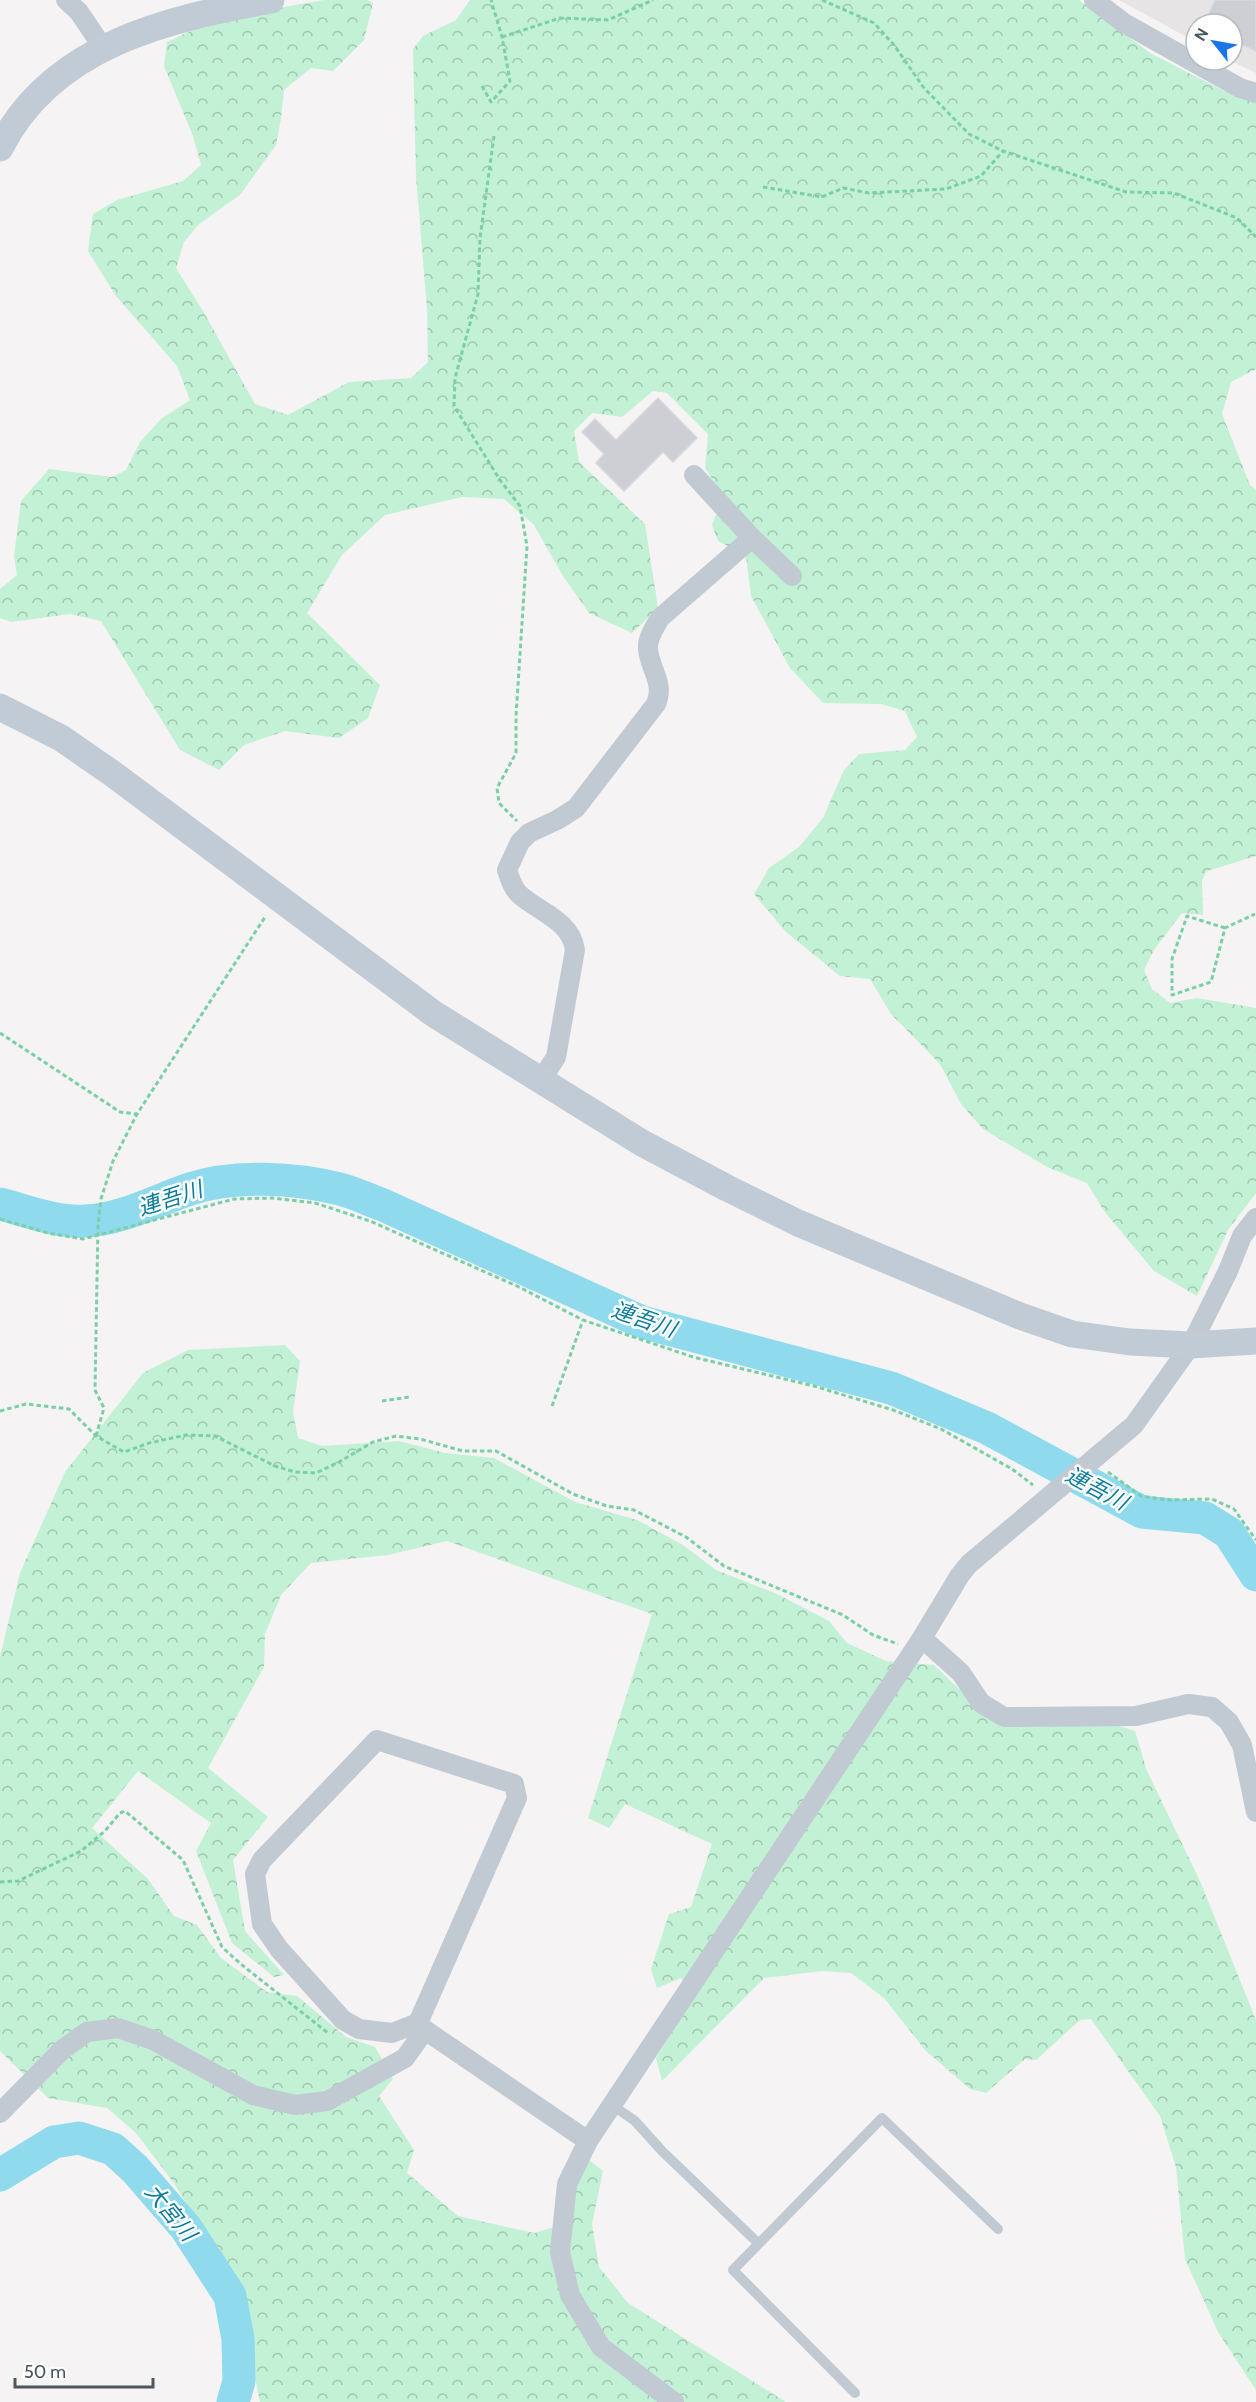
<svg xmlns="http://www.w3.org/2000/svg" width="1256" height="2402" viewBox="0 0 1256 2402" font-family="Cabin,'Noto Sans JP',sans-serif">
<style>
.education{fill:#e6e4e5}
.forest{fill:url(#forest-crowns)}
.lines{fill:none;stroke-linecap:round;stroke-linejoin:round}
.river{stroke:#90daee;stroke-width:33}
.building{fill:#cdcfd5;stroke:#d7d9de;stroke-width:1.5}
.path{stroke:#7ad0a6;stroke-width:3;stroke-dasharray:4.5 3;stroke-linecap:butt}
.lane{stroke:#c1cad2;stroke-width:10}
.street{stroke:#c1cad2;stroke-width:20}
.secondary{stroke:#c1cbd6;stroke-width:27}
.labels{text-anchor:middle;stroke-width:5;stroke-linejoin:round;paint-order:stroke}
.water-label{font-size:22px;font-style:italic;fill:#0c7c9b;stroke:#fff}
</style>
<defs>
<pattern id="forest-crowns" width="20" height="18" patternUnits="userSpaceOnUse" patternTransform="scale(1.5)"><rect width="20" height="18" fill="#c3f1d5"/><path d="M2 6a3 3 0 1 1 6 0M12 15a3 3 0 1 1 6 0" fill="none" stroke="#a0c6b0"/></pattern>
</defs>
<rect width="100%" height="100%" fill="#f5f3f3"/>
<!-- education -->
<path class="education" d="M1119 0H1256V73L1229 60H1232V24H1196V42Z"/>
<!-- forest -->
<path class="forest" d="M324 0H367L373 3 364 40 333 71 311 68 284 90 281 118 276 145 240 195 199 224 184 242 176 268 203 311 255 404 288 415 349 382 411 378 428 362 427 309 416 176 413 49 423 36 456 20 470 0H1079L1150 53 1224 91 1256 100V369L1231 382 1222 414 1250 485 1256 490V856L1207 871 1202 880 1203 915 1182 913 1154 950 1144 970 1152 989 1170 1003 1197 998 1256 1008V1193L1228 1230 1197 1296 1154 1271 1104 1211 1087 1183 1047 1167 983 1129 961 1104 940 1064 891 1014 870 979 840 976 786 932 754 894 769 868 799 847 823 818 844 770 859 754 905 750 917 737 905 711 881 704 823 703 790 668 751 596 746 556 718 541 712 525 723 496 705 468 708 434 667 393 653 391 622 417 592 413 574 431 579 462 645 524 658 608 632 633 589 613 563 576 534 525 504 499 462 497 385 515 342 555 307 613 380 685 368 718 339 738 285 731 244 745 219 770 180 750 101 621 70 614 11 622 0 618V589L17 575 14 556 21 501 49 469 112 477 126 470 140 442 161 419 190 400 177 366 116 296 88 251 93 214 117 200 183 181 201 165 193 136 164 66 167 42 216 19Z
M285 1345 300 1361 293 1412 298 1438 322 1446 399 1441 445 1453 494 1458 575 1502 637 1520 683 1545 716 1570 775 1593 829 1621 847 1643 886 1661 934 1665 978 1707 1104 1721 1135 1731 1147 1771 1200 1881 1256 2020V2390L1218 2332 1185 2259 1176 2167 1160 2116 1091 2019 1080 2020 1036 2060 1025 2059 986 2093 970 2089 926 2051 884 1998 851 1973 822 1971 764 1978 662 2081 656 2058 696 1994 681 1978 657 1988 651 1969 669 1914 691 1907 712 1844 625 1804 609 1828 588 1818 652 1614 447 1541 388 1555 311 1563 281 1595 265 1634 264 1667 208 1768 268 1817 233 1860 245 1931 284 1975 274 1977 232 1943 196 1851 211 1823 138 1771 92 1828 148 1879 174 1916 197 1925 221 1958 267 1992 297 1996 346 2037 375 2047 393 2079 379 2096 414 2150 407 2173 458 2216 534 2233 572 2222 577 2181 588 2159 603 2171 592 2224 599 2267 628 2303 786 2402H260L234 2279 173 2182 136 2133 107 2108 48 2098 0 2051V1657L20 1573 65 1472 143 1373 188 1350Z"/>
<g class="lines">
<!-- river -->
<path class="river" d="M0 1204C27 1211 57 1223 85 1221 121 1220 157 1200 190 1189 235 1174 295 1178 340 1189 355 1193 369 1200 383 1205L642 1322 891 1388 987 1428 1142 1512 1205 1518 1229 1533 1256 1575
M0 2175 54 2142 79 2138 113 2149 135 2169 186 2228 230 2296 238 2339 239 2381 233 2402"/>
</g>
<!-- building -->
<path class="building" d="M1215 0H1256V51L1232 40V24H1224L1208 16Z
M658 398 697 438 673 462 663 452 624 491 596 463 604 454 582 432 595 419 616 440Z"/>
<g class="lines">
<!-- path -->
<path class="path" d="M822 0 874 23 894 45 924 88 969 134 1003 151 1126 192 1174 193 1237 218 1256 237
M502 37 560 18 608 20 653 0
M482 86 491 102 510 81 502 37 491 0
M494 136 480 238 478 294 455 378 454 406 500 480 520 506 527 546 516 716V753L497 788 499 803 517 821
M763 187 822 197 843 188 869 193 946 189 981 176 1003 151
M1225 928 1187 916 1172 959V995L1211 982 1225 928 1255 914
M0 1033 120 1112 136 1114
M0 1219 48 1233 83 1239 234 1199 272 1198 315 1203 370 1221 519 1287 583 1320 693 1357 814 1386 893 1410 941 1429 1012 1469 1033 1485
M382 1401 409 1397
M552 1406 583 1320
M0 1411 26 1404 69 1409 96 1436 124 1452 149 1443 186 1435 215 1436 275 1466 295 1472 316 1473 339 1462 373 1442 396 1436 420 1439 463 1451H496L573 1494 607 1506 634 1510 686 1537 724 1566 843 1615 873 1635 898 1644
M96 1436 104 1408 95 1390 98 1226 101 1199 113 1161 137 1114 265 917
M1108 1472 1141 1496 1168 1500 1212 1499 1234 1509 1256 1540
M0 1882 18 1881 81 1851 105 1831 120 1813 125 1811 183 1860 222 1947 242 1965 328 2033"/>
<!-- lane -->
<path class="lane" d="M612 2105 635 2121 662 2151 758 2243
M855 2393 733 2270 882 2118 998 2229"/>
<!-- street -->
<path class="street" d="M66 0 79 12 104 49
M1094 0 1124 23 1240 88 1256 93
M694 475 752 538 792 576
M540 1082 556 1057 575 950C571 921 541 913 520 895 513 889 510 879 507 870L520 842 529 833 557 820 576 808 656 704C665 683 650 670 648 649 647 638 655 627 660 618L752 538
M922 1638 961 1673 981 1703 1004 1717 1136 1716 1188 1704 1212 1707 1229 1722 1242 1745 1256 1812
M418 2023 392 2033 359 2029 343 2020 279 1949 262 1924 255 1874 262 1860 377 1740 514 1784 517 1798 418 2023 425 2030 588 2141
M0 2113 63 2049 87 2032 118 2028 153 2040 253 2095 295 2105 327 2101 405 2058 425 2030
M674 2402 601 2347 570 2295 560 2252 567 2184 588 2141 922 1638 960 1575 969 1564 1134 1425 1191 1345 1228 1271 1242 1236 1256 1218"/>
<!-- secondary -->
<path class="secondary" d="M0 148C52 45 167 19 271 0
M0 707 61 738 113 774 434 1014 642 1143 727 1188 798 1223 1020 1316 1072 1334 1130 1342 1191 1345 1256 1341"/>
</g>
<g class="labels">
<!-- water labels -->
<g class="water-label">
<text transform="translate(170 1198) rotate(-18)" y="8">連吾川</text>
<text transform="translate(644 1319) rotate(19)" y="8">連吾川</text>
<text transform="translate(1097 1488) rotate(28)" y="8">連吾川</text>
<text transform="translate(171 2212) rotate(51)" y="8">大宮川</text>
</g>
</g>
<!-- north arrow -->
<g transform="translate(1214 42) rotate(301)"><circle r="28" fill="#ffffff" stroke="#b7bbc0" stroke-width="1.5"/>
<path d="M0-4.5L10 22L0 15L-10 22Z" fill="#1a73e8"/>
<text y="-9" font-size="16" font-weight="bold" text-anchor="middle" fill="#4a5661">N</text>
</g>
<!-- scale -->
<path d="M15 2378v9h138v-9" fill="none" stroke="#4a5661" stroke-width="3"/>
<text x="24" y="2378" font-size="18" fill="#4a5661" stroke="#ffffff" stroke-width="4.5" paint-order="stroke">50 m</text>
</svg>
